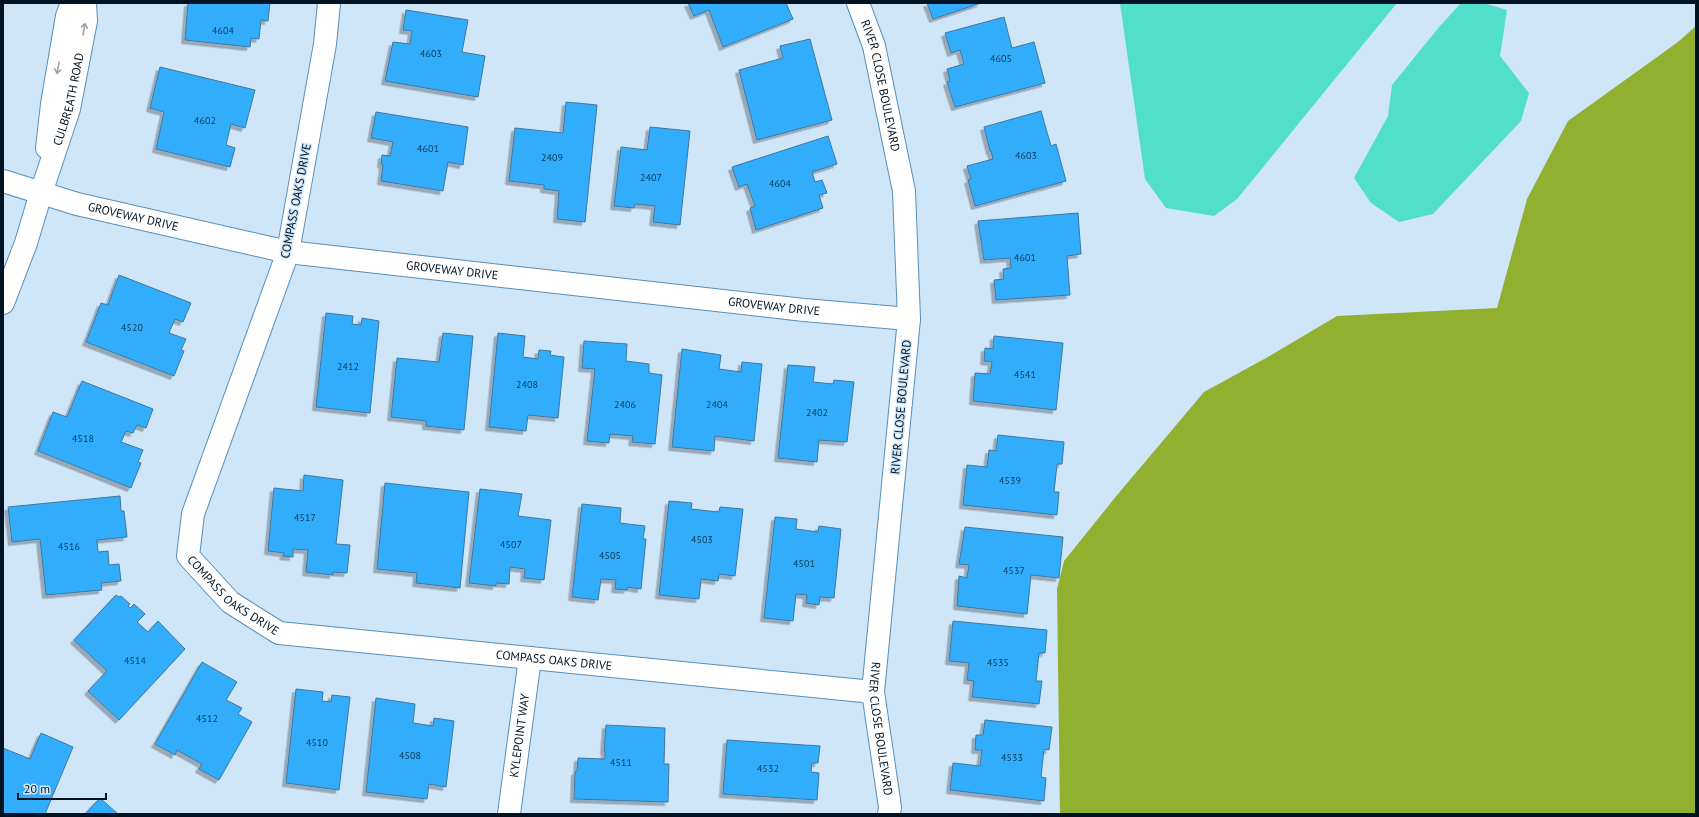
<svg xmlns="http://www.w3.org/2000/svg" width="1699" height="817" viewBox="0 0 1699 817" font-family="'PT Sans',sans-serif">
<style>
.forest{fill:#91b030}
.water{fill:#51deca}
.building{fill:#32adfb;stroke:#3f77a0;filter:url(#shadow)}
.lines{fill:none;stroke-linecap:round;stroke-linejoin:round}
.street-casing{stroke:#578fba;stroke-width:24}
.secondary-casing{stroke:#578fba;stroke-width:24}
.street{stroke:#fff;stroke-width:22}
.secondary{stroke:#fff;stroke-width:22}
.oneway{stroke:#99a1a7}
.labels{text-anchor:middle;stroke-width:3;stroke-linejoin:round;paint-order:stroke}
.number-label{font-size:10px;fill:#0c3a58}
.street-label{font-size:12px;fill:#001322;stroke:#cfe5f8}
</style>
<defs>
<filter id="shadow"><feDropShadow dx="-3.5" dy="3.5" stdDeviation="0" flood-color="#0004"/></filter>
</defs>
<rect width="100%" height="100%" fill="#cfe5f8"/>
<!-- forest -->
<path class="forest" d="M1696 26V814H1060L1057 589 1064 561 1118 494 1204 392 1266 358 1337 316 1497 308 1527 199 1568 121 1678 42Z"/>
<!-- water -->
<path class="water" d="M1120 3H1397L1237 199 1214 216 1166 208 1145 179Z
M1461 3H1483L1507 10 1500 56 1529 93 1521 121 1433 214 1399 222 1371 203 1354 178 1388 116 1392 85 1440 26Z"/>
<!-- building -->
<path class="building" d="M188 3H270L268 21 261 20 259 39 251 38 250 47 185 40Z
M688 3H786L793 19 723 47 709 10 694 16Z
M927 3H981L933 19Z
M406 10 468 20 462 52 485 56 478 97 385 81 393 42 410 44 412 31 403 30Z
M1004 17 1012 48 1034 42 1045 83 955 107 947 82 950 81 947 69 964 64 960 50 951 53 945 33Z
M810 39 832 120 757 140 739 70 783 58 780 46Z
M160 67 255 90 245 128 231 124 226 145 235 148 230 167 156 149 164 112 150 108Z
M566 102 597 105 585 222 557 219 559 191 544 189V185L509 181 515 128 563 133Z
M1041 111 1051 146 1056 144 1066 181 975 206 968 180 971 179 967 166 993 159 991 151H990L984 127Z
M376 112 468 127 463 165 448 162 443 191 381 181 383 165 381 164 382 155 390 156 393 142 371 138Z
M650 127 690 131 680 225 653 222 655 206 635 204 634 208 614 206 621 147 647 150Z
M828 136 837 164 812 172 815 182 822 180 827 193 819 195 823 208 756 230 750 208 755 206 747 184 739 187 732 167Z
M1078 213 1081 254 1067 256 1070 295 996 300 994 280 1004 279 1003 269 1011 268 1010 258 984 260 978 221Z
M119 275 191 303 183 322 175 319 169 333 186 339 181 350 184 351 174 376 86 342 101 303 108 305Z
M326 313 353 316 352 324 361 325 362 318 379 321 370 413 316 407Z
M443 333 473 336 464 430 426 426V421L391 417 397 358 439 362Z
M498 333 525 336 523 357 538 359 539 350 551 351 550 355 564 357 558 418 528 415 526 431 489 427Z
M994 336 1063 343 1056 410 973 401 975 373 990 374 992 362 984 361 985 348 993 349Z
M584 341 627 344 626 361 649 364V373L662 375 655 444 632 442 633 436 610 434 609 443 587 441 595 369 582 368Z
M682 349 721 355 719 369 741 372 742 362 762 364 754 441 715 436 714 451 672 447Z
M788 365 815 367 813 382 833 384 834 380 854 382 847 442 819 440 817 462 778 458Z
M82 381 153 409 146 428 137 425 133 433 126 431 121 442 143 450 138 462 141 463 131 488 38 451 53 412 67 417Z
M998 435 1064 442 1062 464H1057L1054 492H1059L1057 515 963 505 967 465 987 467 989 450 996 451Z
M304 475 343 480 336 544 350 545 347 573 333 572V575L306 572 308 550 293 549V557L283 556 284 553 268 551 274 488 303 491Z
M385 483 469 492 460 588 416 583 417 573 377 569Z
M480 489 522 494 518 516 551 520 544 580 524 578 525 569 510 567 509 584 496 583V586L469 583Z
M120 496 121 511H124L127 537 97 540 98 552 108 551 109 565 119 564 121 581 101 583 102 590 46 595 40 539 12 542 8 507Z
M669 501 692 503 691 509 719 512 720 507 743 509 735 576 719 574 718 581 701 579 699 599 659 595Z
M582 504 621 508 620 523 645 526 643 539H646L641 589 627 587V590L615 589 616 580 601 579 598 600 572 597Z
M775 517 797 519 796 529 818 532 819 526 841 529 834 598 820 597 819 605 806 603 807 595 796 594 793 621 764 618Z
M965 527 1063 537 1059 578 1031 575 1027 614 957 606 959 576 967 578 969 565 959 564Z
M116 595 119 597 121 596 130 604 128 606 130 608 134 604 145 614 137 622 148 632 158 621 185 649 119 720 88 691 107 671 74 640Z
M953 621 1047 630 1045 653H1039L1036 681H1042L1039 704 972 697 974 681 967 680 969 663 949 661Z
M202 662 237 682 226 700 242 708 238 714 252 722 219 780 199 769 202 764 177 750 175 755 155 744Z
M296 689 323 692 322 701 331 702 332 695 350 697 339 790 286 783Z
M376 698 415 704 413 723 433 726 434 718 454 721 446 787 429 784 427 799 366 792Z
M985 720 1052 727 1049 750 1044 749 1041 777 1046 778 1044 801 950 790 953 763 980 766 982 750H975L976 735H983Z
M606 725 665 728 664 764H669L668 802 574 799 575 772 577 771 578 758 605 759V751H604Z
M41 733 73 747 45 814H3V748L30 759Z
M727 740 820 746 818 763H812L811 772 819 773 817 800 723 794Z
M100 798 118 814H85Z"/>
<g class="lines">
<!-- street casing -->
<g class="street-casing">
<g id="street">
<path id="s1" d="M329 3 325 44 288 252 193 514 188 556 230 602 279 633 873 692"/>
<path id="s2" d="M858 3 874 46 904 191 909 319 873 692 890 807 889 814"/>
<path d="M47 148 52 104 67 16 72 3"/>
<path id="s3" d="M3 181 77 204 288 252 804 310 909 319"/>
<path id="s4" d="M41 193 69 109 86 21 85 3"/>
<path id="s5" d="M509 814 530 658"/>
</g>
</g>
<!-- secondary casing -->
<g class="secondary-casing">
<path id="secondary" d="M3 303 26 243 41 193"/>
</g>
<!-- street -->
<use href="#street" class="street"/>
<!-- secondary -->
<use href="#secondary" class="secondary"/>
</g>
<!-- one-way arrows -->
<defs><path id="oneway-shaft" d="M-6 0H5M1.5-3L5.5 0L1.5 3" fill="none" stroke-width="1.6" stroke-linecap="round" stroke-linejoin="round"/></defs>
<g class="oneway">
<use href="#oneway-shaft" transform="translate(84 29) rotate(-80)"/>
<use href="#oneway-shaft" transform="translate(58 68) rotate(100)"/>
</g>
<g class="labels">
<!-- number labels -->
<g class="number-label">
<text x="223" y="34">4604</text>
<text x="431" y="57">4603</text>
<text x="1001" y="62">4605</text>
<text x="205" y="124">4602</text>
<text x="428" y="152">4601</text>
<text x="1026" y="159">4603</text>
<text x="552" y="161">2409</text>
<text x="651" y="181">2407</text>
<text x="780" y="187">4604</text>
<text x="1025" y="261">4601</text>
<text x="132" y="331">4520</text>
<text x="348" y="370">2412</text>
<text x="1025" y="378">4541</text>
<text x="527" y="388">2408</text>
<text x="625" y="408">2406</text>
<text x="717" y="408">2404</text>
<text x="817" y="416">2402</text>
<text x="83" y="442">4518</text>
<text x="1010" y="484">4539</text>
<text x="305" y="521">4517</text>
<text x="702" y="543">4503</text>
<text x="511" y="548">4507</text>
<text x="69" y="550">4516</text>
<text x="610" y="559">4505</text>
<text x="804" y="567">4501</text>
<text x="1014" y="574">4537</text>
<text x="135" y="664">4514</text>
<text x="998" y="666">4535</text>
<text x="207" y="722">4512</text>
<text x="317" y="746">4510</text>
<text x="410" y="759">4508</text>
<text x="1012" y="761">4533</text>
<text x="621" y="766">4511</text>
<text x="768" y="772">4532</text>
</g>
<!-- street labels -->
<g class="street-label">
<text dy="4" stroke="none"><textPath href="#s2" startOffset="86">RIVER CLOSE BOULEVARD</textPath></text>
<text dy="4" stroke="none"><textPath href="#s4" startOffset="98">CULBREATH ROAD</textPath></text>
<text transform="translate(296 201) rotate(-79)" y="4">COMPASS OAKS DRIVE</text>
<text dy="4" stroke="none"><textPath href="#s3" startOffset="135">GROVEWAY DRIVE</textPath></text>
<text dy="4" stroke="none"><textPath href="#s3" startOffset="459">GROVEWAY DRIVE</textPath></text>
<text dy="4" stroke="none"><textPath href="#s3" startOffset="783">GROVEWAY DRIVE</textPath></text>
<text transform="translate(901 407) rotate(-85)" y="4">RIVER CLOSE BOULEVARD</text>
<text dy="4" stroke="none"><textPath href="#s1" startOffset="634">COMPASS OAKS DRIVE</textPath></text>
<text dy="4" stroke="none"><textPath href="#s1" startOffset="970">COMPASS OAKS DRIVE</textPath></text>
<text dy="4" stroke="none"><textPath href="#s2" startOffset="734">RIVER CLOSE BOULEVARD</textPath></text>
<text dy="4" stroke="none"><textPath href="#s5" startOffset="79">KYLEPOINT WAY</textPath></text>
</g>
</g>
<!-- border -->
<rect width="1699" height="817" fill="none" stroke="#001322" stroke-width="8"/>
<!-- scale -->
<path d="M18 793v6h88v-6" fill="none" stroke="#001322" stroke-width="2"/>
<text x="24" y="793" font-size="12" fill="#001322" stroke="#cfe5f8" stroke-width="3" paint-order="stroke">20 m</text>
</svg>
